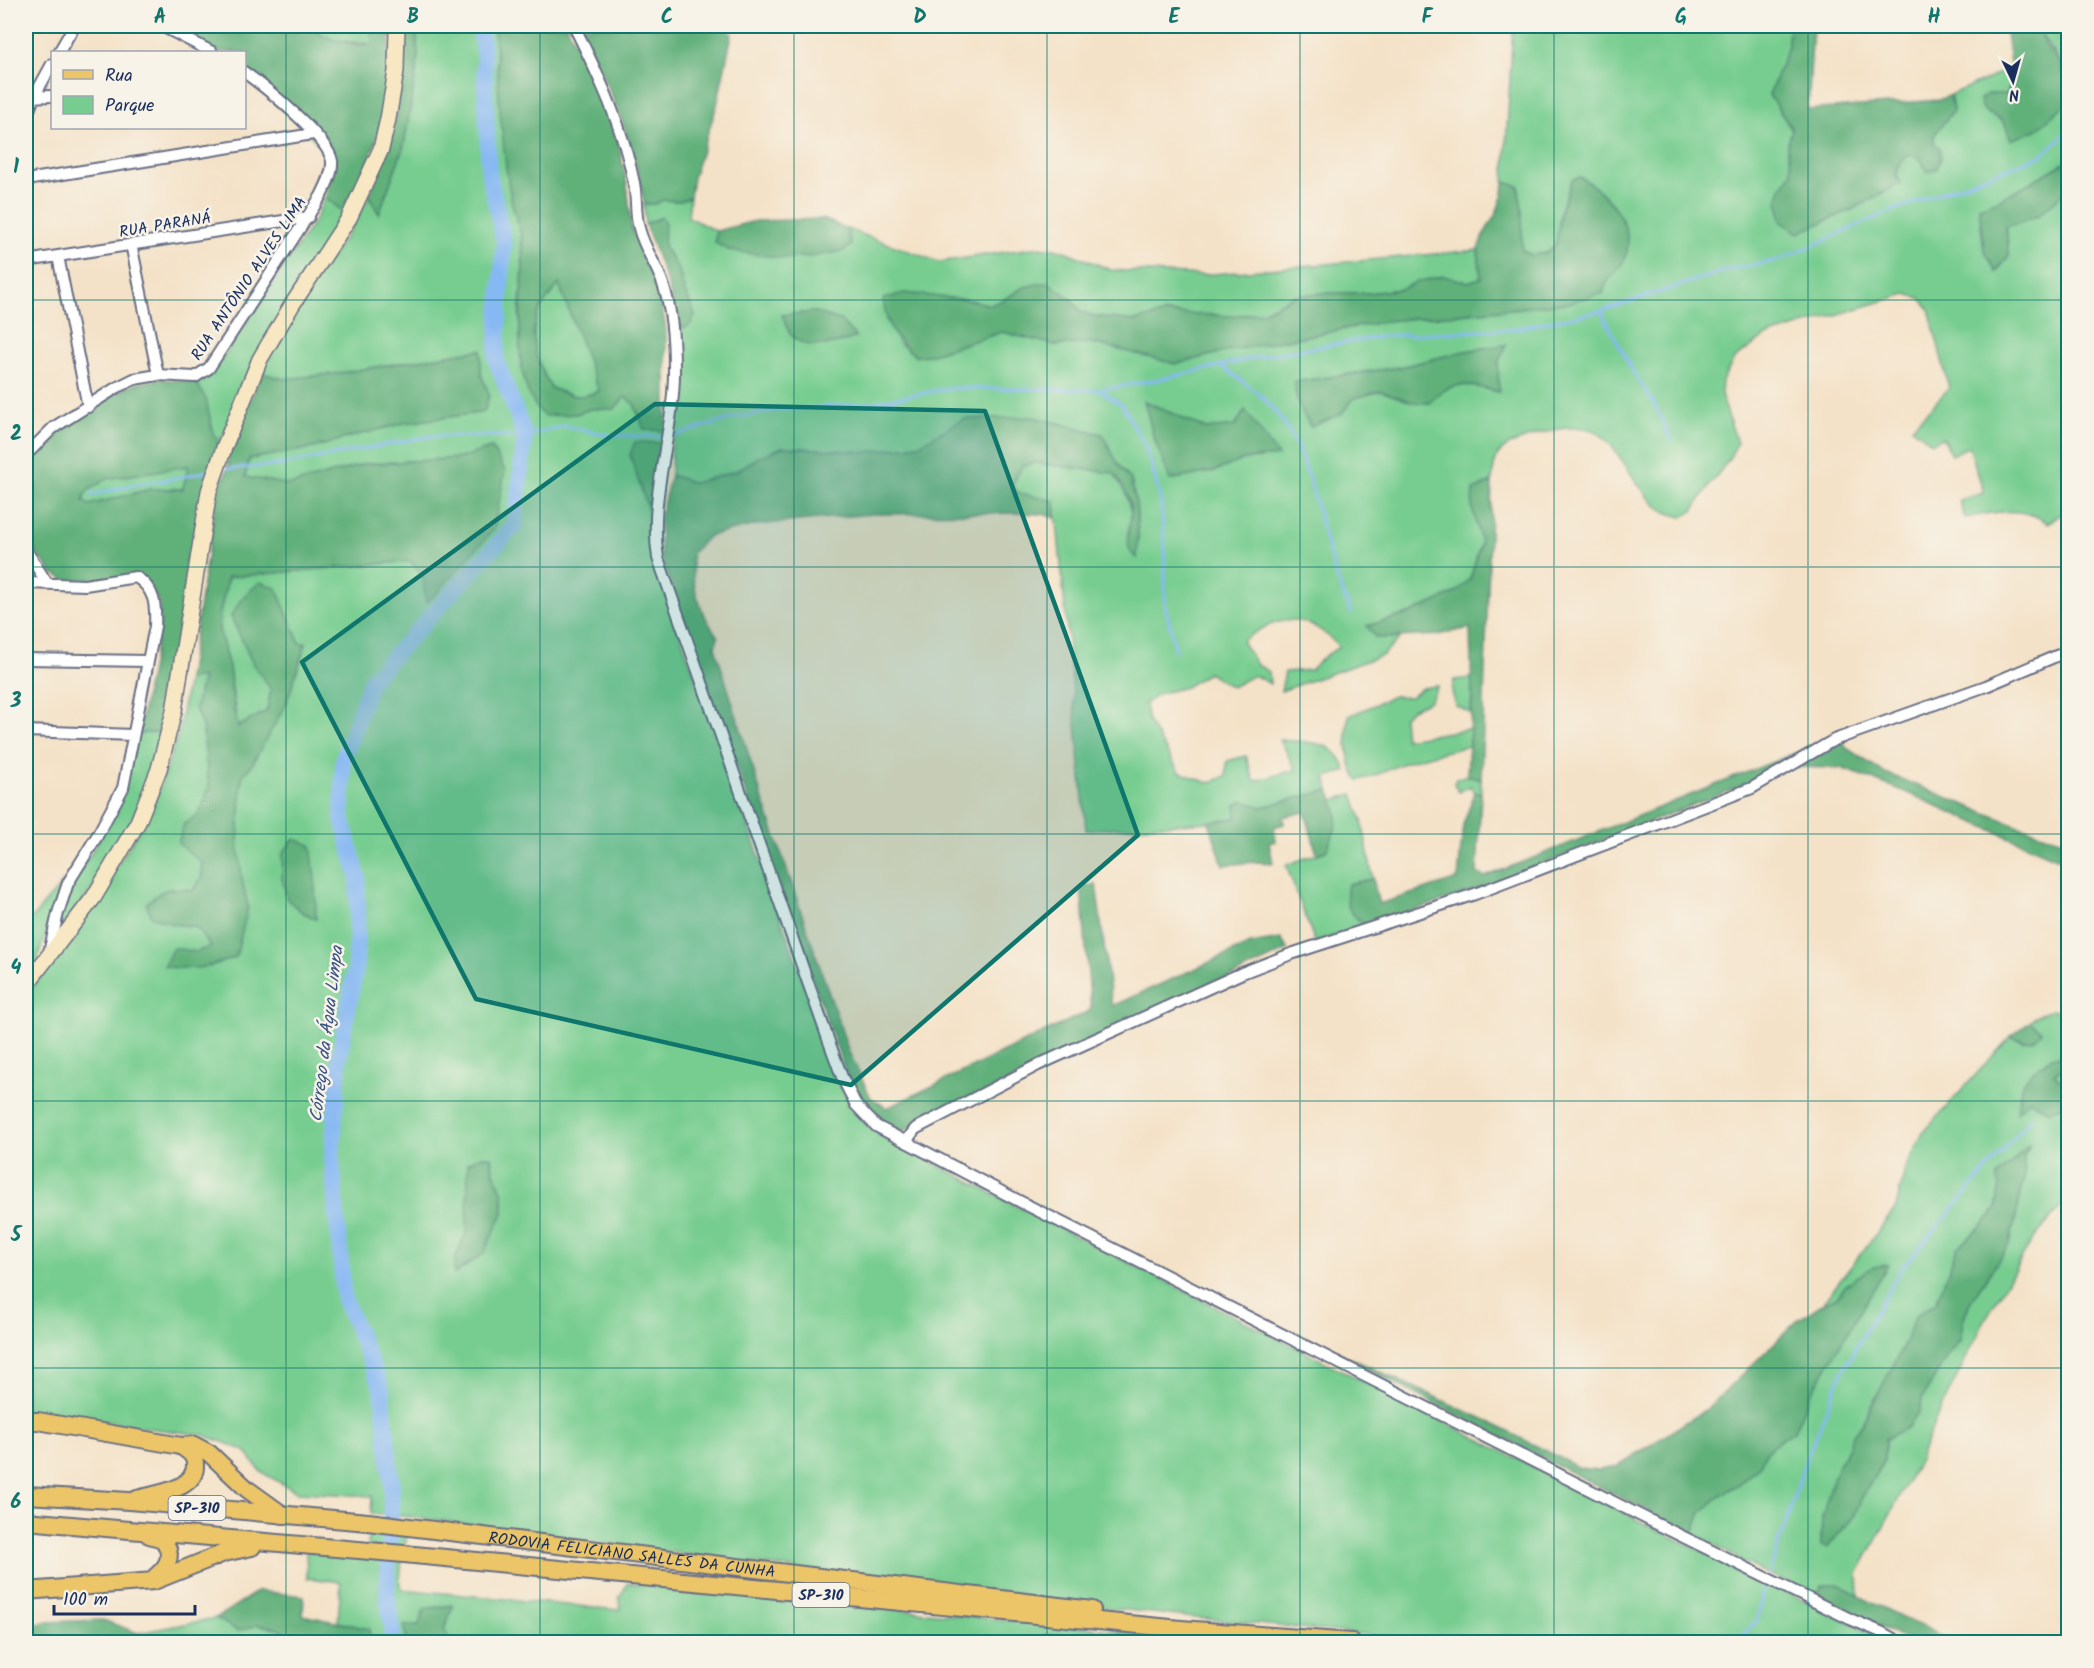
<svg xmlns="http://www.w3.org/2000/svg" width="2094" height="1668" viewBox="0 0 2094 1668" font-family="Kalam,sans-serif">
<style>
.green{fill:#77cd90;stroke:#497e77;stroke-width:1.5;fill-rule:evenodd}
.forest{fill:#61b07a;stroke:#3e706c;stroke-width:1.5;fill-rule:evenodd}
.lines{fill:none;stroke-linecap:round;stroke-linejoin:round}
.stream{stroke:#86b8f3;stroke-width:3}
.river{stroke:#86b8f3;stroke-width:16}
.street-casing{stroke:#676e83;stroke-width:14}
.secondary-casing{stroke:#676e83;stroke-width:18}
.primary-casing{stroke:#676e83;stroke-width:20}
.street{stroke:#fff;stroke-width:10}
.secondary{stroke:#f7e8c3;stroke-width:15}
.primary{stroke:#ecc569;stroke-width:16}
.marked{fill:#0f766e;fill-opacity:0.2;stroke:#0f766e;stroke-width:4.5;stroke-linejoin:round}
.grid{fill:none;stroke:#0f766e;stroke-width:1.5;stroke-opacity:0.55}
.labels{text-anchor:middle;stroke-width:5;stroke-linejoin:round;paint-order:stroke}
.shield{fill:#f7f3e8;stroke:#5d6a87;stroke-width:1.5}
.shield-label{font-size:15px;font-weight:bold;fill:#1b2f5e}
.street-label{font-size:16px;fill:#1b2f5e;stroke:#f7f3e8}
.water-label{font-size:18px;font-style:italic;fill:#365183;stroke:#f7f3e8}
.neatline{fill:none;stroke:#0f766e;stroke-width:2}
.grid-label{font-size:20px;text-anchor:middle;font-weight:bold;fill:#0f766e}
</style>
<rect width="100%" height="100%" fill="#f7f3e8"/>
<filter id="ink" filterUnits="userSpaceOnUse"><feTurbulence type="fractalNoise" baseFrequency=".0167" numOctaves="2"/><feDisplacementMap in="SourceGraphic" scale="12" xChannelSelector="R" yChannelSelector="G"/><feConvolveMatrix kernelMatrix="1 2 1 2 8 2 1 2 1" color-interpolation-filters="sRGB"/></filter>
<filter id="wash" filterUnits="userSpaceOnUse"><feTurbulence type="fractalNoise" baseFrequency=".008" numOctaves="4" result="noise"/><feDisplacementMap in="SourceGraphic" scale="24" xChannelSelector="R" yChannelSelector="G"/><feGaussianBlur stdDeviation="1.35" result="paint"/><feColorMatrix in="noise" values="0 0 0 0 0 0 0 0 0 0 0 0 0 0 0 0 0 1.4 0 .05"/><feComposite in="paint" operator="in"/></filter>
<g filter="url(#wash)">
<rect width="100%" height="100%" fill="#f4e2c8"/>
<!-- green -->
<path class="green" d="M306 26H371L372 44 333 40Z
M416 26H493L495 39 501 118 512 203 521 234 523 273 519 311 524 375 576 414 590 409 618 405 625 396 634 404 644 429 666 431 663 443 630 455 648 509 649 538 655 564 838 1080 852 1110 877 1133 1022 1209 1654 1528 1891 1642H1441L1186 1617 875 1580 413 1517 371 1514 372 1496 297 1492 261 1472 244 1450 203 1435 154 1429 43 1411 38 1418 26 1413V995L78 927 142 826 155 801 178 734 188 679 203 676 195 708 203 729 209 788 199 814 202 877 193 890 170 888 173 924 196 927 211 946 197 952 173 948 210 967 248 907 242 880 238 842 242 775 251 766 286 704 306 644 300 643 288 620 231 616 253 664 271 689 267 711 238 727 229 668 219 629 220 612 228 577 411 561 423 577 426 601 492 448 460 458 365 464 290 485 245 477 249 459 313 448 346 438 404 423 484 412 489 395 481 374V350L333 374 283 379 262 373C284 307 339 258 369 196L379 213 404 145 418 60ZM493 1170 503 1194 502 1213 484 1253 455 1274V1259Z
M1513 26H1789L1788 47 1769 95 1792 130 1787 147 1791 163V174L1781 188 1798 233 1853 209 1900 183C1893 170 1900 164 1909 154L1920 158 1934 144 1933 135 1953 111 1950 95 1990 78 2011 65 2013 84 2005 94H1988L1987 113C1999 118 2007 122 2009 136L2068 102V161L1999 200 1979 208 1984 249 1997 272 2009 255 2006 227 2040 214 2068 189V510L2048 523C2023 505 1993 512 1965 518L1959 500 1984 493 1969 446 1952 455 1943 438 1932 443 1912 428 1949 388 1929 309 1920 298 1906 294 1766 336 1734 359 1722 381 1721 394 1737 443 1729 459 1706 490 1693 511 1682 517C1676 515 1669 514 1664 511 1636 495 1617 438 1592 430 1572 423 1544 432 1524 439 1498 448 1494 454 1492 482L1481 486 1478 528 1481 542 1470 579 1455 593 1409 614 1367 626 1376 638H1400L1383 655 1281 691 1285 672 1310 670 1325 656 1339 647C1307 611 1279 614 1242 641L1256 664 1269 672 1270 684 1254 675 1232 687 1208 673 1186 687 1158 694 1145 704 1148 721 1179 772 1209 783 1226 776 1227 761 1246 756 1254 781 1296 770 1280 740C1308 743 1336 738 1346 771L1326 777 1329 790 1262 807 1236 805V818L1209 822 1086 830 1055 501 1018 493 1012 484 1022 466 1035 463 1114 473 1125 491 1138 537 1136 504 1131 480 1118 464 1102 434H939L919 445 866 452 782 447 759 457 736 471 694 483 671 475 672 445 681 369 678 325 685 327 695 315 683 287 679 271 664 246 662 218 645 224 644 204H655L663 200 679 201 690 197 688 217 716 231 715 243C756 253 781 261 824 254 834 253 842 252 851 246L847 229 939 262 1039 247 1062 250 1111 270 1203 275 1478 250 1481 278 1468 282 1443 276 1417 282 1402 289 1368 293H1323L1294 296 1263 312 1233 316 1166 313 1135 321 1093 316 1080 311 1073 301 1024 287 1005 299 991 305 970 300 934 297 886 319 899 343 916 356 929 355 1002 332 1056 345 1093 343 1176 364 1227 351 1387 321 1522 308 1603 293 1606 281 1622 263 1627 250 1572 180 1561 209 1556 244 1546 253 1531 255 1522 250 1519 186 1504 182ZM814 312 840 320 839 343H804L783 315ZM1506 345 1498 363V392C1469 384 1452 377 1429 403L1412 402 1381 391 1354 398 1341 414 1294 382 1401 367 1465 351ZM1145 401 1206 429 1235 427 1245 411 1261 458 1245 459 1215 471 1171 480 1153 435Z
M2037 26H2068V83C2065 77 2064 70 2061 64 2054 50 2042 40 2037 26Z
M325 197 346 214 219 442 213 434 211 420 196 382 206 379 212 374 315 220Z
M559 284 599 391C578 400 571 396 551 388 537 363 526 339 539 311 544 301 553 292 559 284Z
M188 465 183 489H151L89 505 83 501 86 492 106 479Z
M1472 678 1471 713 1455 705 1452 691 1454 680Z
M1438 686 1430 701 1412 709 1403 717 1405 739 1470 729 1469 746C1447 751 1425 756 1404 763 1389 769 1375 777 1359 780 1347 768 1344 732 1349 716L1394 696 1411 697 1422 688Z
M165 731 147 792 90 892 59 932 61 914 71 886 100 838 138 734Z
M1467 775 1481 780V793L1475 792 1470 786 1459 792 1454 784 1456 779Z
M1353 794 1362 821 1373 879 1348 884 1358 920 1366 926 1315 942 1286 865 1326 851 1336 813 1333 800Z
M64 881 35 966 26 980V925Z
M2051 1010 2068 1014V1057H2052L2017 1111 2029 1100 2052 1108 2062 1107 2064 1085 2054 1074 2063 1069 2068 1062V1200L2058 1210 2031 1242 1986 1318 1937 1417 1918 1462 1858 1574 1859 1596 1839 1584 1822 1586 1817 1594 1759 1570 1693 1534 1701 1512 1721 1495 1739 1484 1759 1466 1767 1451 1779 1441 1794 1431 1809 1397 1887 1265 1847 1284 1837 1297 1822 1304 1896 1208 1905 1169 1923 1133 2010 1037 2025 1042 2041 1032 2030 1022 2036 1016ZM2029 1147 2024 1156V1180L2010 1243 1970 1302 1963 1321 1960 1340 1947 1356 1923 1397 1919 1411 1908 1427 1885 1439 1884 1460 1861 1499 1854 1516 1821 1546 1822 1518 1834 1476 1854 1434 1865 1418 1901 1351 1916 1315 1936 1303 1957 1248 1981 1227 1996 1209 2000 1186Z
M369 1526 408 1531 404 1550 368 1547Z
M306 1550 402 1560 400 1580 401 1589 620 1610 619 1598 628 1583 1121 1631 1114 1641 1065 1635H1043L1038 1642H451L444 1630 453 1606 419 1625 405 1626 407 1642H370L369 1629 338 1622 341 1582 307 1578Z
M216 1618 238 1631 257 1625 279 1628 291 1642H125L138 1633Z"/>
<!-- forest -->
<path class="forest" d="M170 26H306L333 40 362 45 372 44 371 26H390C389 56 390 88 382 118 374 152 361 183 346 214L325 197 336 162 245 68 244 52H218Z
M403 26H416L418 60 404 145 379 214 369 196 388 151 396 117Z
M493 26H567L609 116 619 146 627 185 632 230 659 290 666 330V431L644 429 634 404 625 397 614 409H590L576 414 544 416C501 374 530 287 521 234 519 223 514 213 512 203 506 177 504 148 501 121 497 89 499 57 493 26ZM559 284 599 391C578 400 571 396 551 388 537 363 527 339 539 311 544 302 553 293 559 284Z
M579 26H725L732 34 717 105 693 178 690 197 679 201 663 200 655 204H644C635 140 607 84 579 26Z
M1789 26H1813L1808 110 1939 100 1950 95 1953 111 1934 135V144L1939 147 1941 157 1937 169 1927 172 1920 158 1909 154 1897 167 1896 176 1901 183 1853 209 1798 233 1781 221 1778 198 1781 188 1791 174V163L1787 147 1792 129 1769 95 1788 47Z
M2005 26H2037L2047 47 2062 66 2063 73 2068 83V102L2036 130 2011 140C2008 133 2008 128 2003 122 1992 110 1984 120 1980 99L1988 94H2005L2013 84Z
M2068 161V189L2040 214 2006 227 2009 255 1996 272 1984 249 1979 207 1999 200Z
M1580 177C1607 192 1640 229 1623 262 1616 275 1607 275 1603 293L1568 303 1387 321 1227 351 1176 364 1093 343 1056 345 1002 332 929 355 916 356C894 339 887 326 883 299L904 293 970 300 991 305 1005 299 1024 287 1048 282 1073 301 1080 311 1093 316 1135 321 1166 313 1233 316 1263 312 1294 296 1323 293H1368L1402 289 1417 282 1443 276 1468 282 1481 278 1478 250 1484 234 1496 214 1503 194 1504 182 1518 186 1522 208V250L1531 255 1546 253 1556 244 1561 209 1572 180Z
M662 217 665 224 664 246 679 271 683 287 695 315 691 323 685 328 678 325 668 285 645 224Z
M823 219 847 229 851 246 843 251 809 257 782 258 731 251 715 243 716 231 755 221Z
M814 312 840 320 856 337C839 344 807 352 792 336 787 332 785 321 782 315Z
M1506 345 1498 363 1499 392C1469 385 1452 377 1429 403L1412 402 1381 391 1354 398 1341 414 1311 427C1301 412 1296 401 1294 382L1401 367 1465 351Z
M481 350V374L489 395 484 412 404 423 346 438 313 448 249 459 245 477 290 485 365 464 460 458 492 448 505 471 494 529 436 594 426 602 423 577 411 561 228 577 220 612 219 629 229 668 234 712 238 727 267 711 271 689 253 664 231 616 244 596 260 582 276 588 298 639 300 643H306L286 704 251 766 242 776 238 842 242 880 248 907 236 957C209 968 192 971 164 966L173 948 197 952 211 946 196 927 173 924 152 917 146 904C164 887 168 887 193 890L202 877V863L178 843 184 824 199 814 209 788 203 729 195 708 203 677 188 679 217 493 227 469 230 449 262 373 283 379 333 374Z
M160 379 196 382 206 399 213 434 219 442 165 731 138 734 160 625 159 603 145 578 65 580 52 573 26 539V468L31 459 56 433 118 392 135 384ZM188 466 183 489H151L89 505 83 501 86 492 106 479Z
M1144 401 1206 429 1235 426 1245 410 1278 456 1245 459 1215 471 1170 480 1153 435Z
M1033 417 1102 434 1118 464 1131 480 1136 504 1138 537 1137 558C1120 546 1131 529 1131 513 1131 498 1122 485 1114 473L1035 463 1022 466 1012 485 1018 493 1055 501V518L1043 514 1015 513 872 514 756 525 709 536 692 553C691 585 699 611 718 637L715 647 761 794 849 1052 871 1098 887 1108 1091 1010 1081 888 1096 884 1112 1006 1250 944 1281 939 1288 950 900 1133C872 1118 862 1106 848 1078L661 556 660 517 671 475 694 483 736 471 759 457 782 447 866 452 919 445 963 419Z
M635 442 663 443 655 489 648 509 630 455Z
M1492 482 1481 780 1467 775 1472 698 1470 628 1437 635 1376 638 1367 626 1409 614 1455 593 1470 579 1481 542 1472 508 1473 490Z
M1844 740 1845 747 1883 772 2011 823 2068 843V863L1898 789 1841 768 1794 767Z
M1815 745 1749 783 1474 891 1366 926C1348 912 1344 906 1348 884L1373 879 1379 904 1458 879 1463 825 1475 792 1481 793 1477 873 1485 877Z
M1329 790C1341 818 1339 824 1326 851L1317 854 1305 812 1283 817 1284 824 1274 827 1276 841 1269 843 1273 863 1257 862 1223 865 1209 822 1236 818V805L1243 801 1262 807Z
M294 839 311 845 315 880 316 919 302 912 287 899 282 878 283 853Z
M2030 1022 2042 1032C2029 1048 2025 1039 2010 1037Z
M2052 1057H2068V1062L2054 1074 2064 1084 2067 1103 2062 1107 2048 1111 2029 1100 2017 1112C2021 1078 2025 1077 2052 1057Z
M2030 1144 2024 1156V1180L2010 1243 1970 1302 1963 1321 1960 1340 1947 1356 1923 1397 1919 1411 1908 1427 1885 1439 1884 1460 1861 1499 1854 1516 1827 1548 1821 1546 1822 1518 1827 1500 1834 1476 1854 1434 1865 1418 1901 1351 1916 1315 1936 1303 1957 1248 1981 1227 1996 1209 2000 1186 1996 1178Z
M481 1156 491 1157 493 1170 503 1194V1213L484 1253 454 1274 455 1259 467 1231 468 1163Z
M1888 1265 1809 1397 1794 1431 1779 1441 1767 1451 1759 1466 1739 1484 1721 1495 1701 1512 1693 1534 1289 1330 1481 1418 1580 1468 1599 1470 1616 1467 1707 1409 1798 1320 1822 1304 1837 1297 1847 1284 1863 1273 1873 1267Z
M1839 1584 1859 1596 1953 1642H1921L1912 1640 1909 1641 1817 1594 1822 1586Z
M258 1591 304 1596 303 1615 369 1629 370 1642H291L279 1628 258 1625 238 1631 216 1618Z
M453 1605 444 1630 451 1642H407L404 1626 419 1625 424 1609Z
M103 1620 138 1633 125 1642H26V1628L44 1622Z
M1121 1631 1248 1642H1038L1043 1635H1065L1114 1641Z"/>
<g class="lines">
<!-- stream -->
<path class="stream" d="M460 26 480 33
M1601 311 1632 370 1653 402 1672 441
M1221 366C1240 379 1259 392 1274 410 1305 446 1313 493 1325 538 1332 564 1340 588 1351 613
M1100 390 1122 405 1146 447 1155 477 1161 503 1165 553V605L1176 651
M673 436 733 418 773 411 869 403 951 388 1100 390 1165 378 1263 356 1385 336 1513 329 1601 311 1727 270 1780 260 1891 211 2041 156 2068 131
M227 469 280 465 431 436H525L565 426 608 435 664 437
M92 495 136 484 166 480 210 471
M1769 1574 1806 1460 1842 1372 1900 1270 2032 1117
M1736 1642 1757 1620 1765 1581"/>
<!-- river -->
<path class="river" d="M394 1642 387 1594 392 1487 382 1389 344 1299 332 1159 339 1058 356 966 358 876 342 819 343 760 371 680 515 525 525 436 496 360 504 242 489 173 484 58 480 26"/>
</g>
</g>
<g filter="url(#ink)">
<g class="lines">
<!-- street casing -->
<g class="street-casing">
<path id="street" d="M162 26 212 52
M574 26C599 76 623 127 634 183 637 198 635 214 639 228 644 249 658 267 664 287 672 312 674 341 674 368 675 432 648 495 658 558L828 1039 842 1077 856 1105 876 1126 1021 1202 1655 1523 1850 1619 1881 1632 1899 1642
M59 52 74 26
M26 97 52 96
M26 118 34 97 52 64
M26 180 313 134
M131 244 158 375
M58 256 88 407
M26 261 309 217
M26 455 53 428 116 388 134 379 158 375 195 377 209 368 321 196C326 186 333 173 332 161 328 137 265 87 244 72
M26 550 47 583
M26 583 85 585 136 577C155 589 156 605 155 626L123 788 97 836 68 883 58 913 49 953
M26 659 147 661
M26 731 133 735
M906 1142 915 1129 1038 1065 1242 973 1291 954 1475 894 1752 788 1834 740 1986 686 2068 651"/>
</g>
<!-- secondary casing -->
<g class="secondary-casing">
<path id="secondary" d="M26 985 94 897 138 822 159 769 174 711 209 491 225 445 260 359 292 305 349 218 381 149 388 119 396 71 397 26"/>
</g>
<!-- primary casing -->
<g class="primary-casing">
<g id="primary">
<path d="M26 1421H38L181 1446 194 1445 209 1453 247 1489 283 1515"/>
<path id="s1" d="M26 1495 129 1501 368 1522 1092 1610"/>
<path d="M137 1499C155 1494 197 1490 195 1464 195 1455 188 1451 181 1446"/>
<path d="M26 1521 404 1554 1181 1629 1352 1642"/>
<path d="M149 1535 163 1539C174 1555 169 1566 155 1577"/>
<path d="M26 1591 154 1581 224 1553 252 1547"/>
</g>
</g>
<!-- street -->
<use href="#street" class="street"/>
<!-- secondary -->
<use href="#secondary" class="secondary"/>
<!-- primary -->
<use href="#primary" class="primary"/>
</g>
</g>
<!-- marked area -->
<path class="marked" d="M655 404 985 411 1138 835 851 1085 476 999 302 662Z"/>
<!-- grid -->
<path class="grid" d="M286 26V1642M540 26V1642M794 26V1642M1047 26V1642M1300 26V1642M1554 26V1642M1808 26V1642M26 300H2068M26 567H2068M26 834H2068M26 1101H2068M26 1368H2068"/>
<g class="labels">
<!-- shield labels -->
<g class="shield">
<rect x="168.5" y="1496" width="57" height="24" rx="4.5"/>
<rect x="792.5" y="1583" width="57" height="24" rx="4.5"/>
</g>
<g class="shield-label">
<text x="197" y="1513">SP-310</text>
<text x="821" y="1600">SP-310</text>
</g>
<!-- street labels -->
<g class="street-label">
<text transform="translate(165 224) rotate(-9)" y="6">RUA PARANÁ</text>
<text transform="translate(248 278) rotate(-56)" y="6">RUA ANTÔNIO ALVES LIMA</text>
<text dy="6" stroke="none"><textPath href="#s1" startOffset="609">RODOVIA FELICIANO SALLES DA CUNHA</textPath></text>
</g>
<!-- water labels -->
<g class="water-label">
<text transform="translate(326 1034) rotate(-83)" y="6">Córrego da Água Limpa</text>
</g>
</g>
<!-- margin -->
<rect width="2094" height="1668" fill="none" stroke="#f7f3e8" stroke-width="66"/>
<!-- legend -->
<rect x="51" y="51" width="195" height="78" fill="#f7f3e8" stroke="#9fa5b1" stroke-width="1.5"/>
<rect x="63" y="70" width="30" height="9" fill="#ecc569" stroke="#9fa5b1" stroke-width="1.5"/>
<text x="105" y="81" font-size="18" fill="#1b2f5e">Rua</text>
<rect x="63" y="96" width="30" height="18" fill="#77cd90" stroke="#9fa5b1" stroke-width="1.5"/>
<text x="105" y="111" font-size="18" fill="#1b2f5e">Parque</text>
<!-- north arrow -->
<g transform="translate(2013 81) rotate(175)" stroke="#f7f3e8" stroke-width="4.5" paint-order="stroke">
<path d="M0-4.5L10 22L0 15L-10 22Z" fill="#1b2f5e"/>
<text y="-9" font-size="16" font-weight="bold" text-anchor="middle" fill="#1b2f5e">N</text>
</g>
<!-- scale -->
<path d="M54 1605v9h141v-9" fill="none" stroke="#1b2f5e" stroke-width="3"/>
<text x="63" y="1605" font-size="18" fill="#1b2f5e" stroke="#f7f3e8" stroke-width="4.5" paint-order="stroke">100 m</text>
<rect x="33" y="33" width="2028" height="1602" class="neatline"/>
<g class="grid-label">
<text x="160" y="23">A</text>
<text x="413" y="23">B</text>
<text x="667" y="23">C</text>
<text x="920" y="23">D</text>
<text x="1174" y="23">E</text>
<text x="1427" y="23">F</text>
<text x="1681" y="23">G</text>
<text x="1934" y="23">H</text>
<text x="16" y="173">1</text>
<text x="16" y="440">2</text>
<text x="16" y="707">3</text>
<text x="16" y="974">4</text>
<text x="16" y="1241">5</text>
<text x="16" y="1508">6</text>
</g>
</svg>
